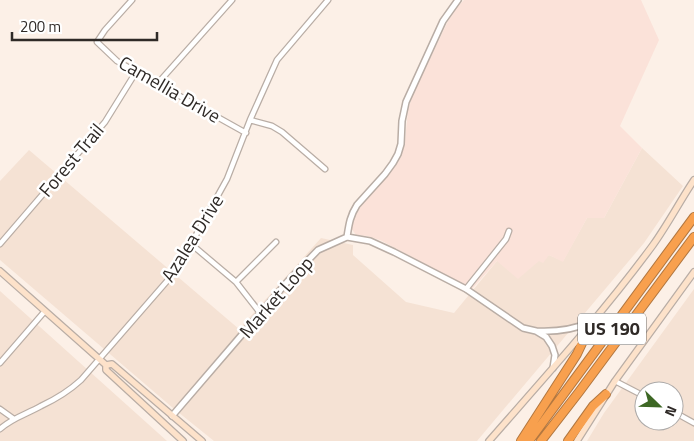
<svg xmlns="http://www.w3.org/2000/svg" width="694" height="441" viewBox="0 0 694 441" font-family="'Titillium Web',sans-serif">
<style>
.built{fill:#f5e2d4;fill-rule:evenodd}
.medical{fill:#fbe2d9}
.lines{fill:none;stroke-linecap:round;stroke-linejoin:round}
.minor-casing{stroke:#b9ada5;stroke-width:7}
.tertiary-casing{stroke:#b9ada5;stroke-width:8}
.secondary-casing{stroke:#b9ada5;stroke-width:8}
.motorway-casing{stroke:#b27740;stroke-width:10}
.minor{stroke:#fff;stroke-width:4.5}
.tertiary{stroke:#fff;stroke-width:5}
.secondary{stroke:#fde2ca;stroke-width:5.5}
.motorway{stroke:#f8a04e;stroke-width:8}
.labels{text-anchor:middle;stroke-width:5;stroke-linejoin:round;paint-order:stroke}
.shield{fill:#fff;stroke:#6d6a68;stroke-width:1}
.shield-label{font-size:18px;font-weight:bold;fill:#2f2a27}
.street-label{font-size:19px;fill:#2f2a27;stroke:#fff}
</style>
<rect width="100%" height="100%" fill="#fcf0e7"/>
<!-- built -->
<path class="built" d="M642 148 683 186 644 243 477 441H214L173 408 0 260V181L29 150 239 329 321 238 353 245V255L406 302 454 313 497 261H539L549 255 563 261 587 218H604Z
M694 289V441H587L604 413ZM644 391H674V421H644Z
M0 291 167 441H0Z"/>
<!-- medical -->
<path class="medical" d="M464 0H641L659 40 620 126 642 148 604 218H587L563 262 549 255 543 263 539 261 518 279 497 261 472 289 380 240 367 236 356 235 351 228 355 216 362 205 389 174 401 157 405 141 408 110 413 94 448 21 458 6Z"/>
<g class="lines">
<!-- minor casing -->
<g class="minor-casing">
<path id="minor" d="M132 0 105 30 97 42 117 61 246 133
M158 83 232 0
M250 120 272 126 282 132 325 169
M0 244 105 122 136 72
M191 244 236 282 261 314
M236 282 276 242
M466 289 506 239 509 231
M0 363 45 311
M615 381 644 396
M0 409 14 419
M674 412 694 423
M0 429C12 418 27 414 41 406 56 399 69 391 81 380L168 280 191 244 227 179 250 120 277 60 328 0"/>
</g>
<!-- tertiary casing -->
<g class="tertiary-casing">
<path id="tertiary" d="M347 237C349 224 350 216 357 205L385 174 393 163 398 154 401 144 402 121 406 102 443 21 458 0
M536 331C555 332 573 330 591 322
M172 416 288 281 318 250 347 237 370 241 394 252 466 289 523 328 536 331 546 337 552 346 555 355 553 368"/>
</g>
<!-- secondary casing -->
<g class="secondary-casing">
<path id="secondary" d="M0 271 106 365V370L183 441
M106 365 112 364 202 441
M489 441C545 377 603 313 653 245 668 224 680 201 694 180
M577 441 615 381 694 272"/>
</g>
<!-- motorway casing -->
<g class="motorway-casing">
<path id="motorway" d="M521 441 577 354 592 322
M529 441 694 217
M541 441 579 392 694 237
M568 441 593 406 606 394"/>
</g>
<!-- minor -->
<use href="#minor" class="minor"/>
<!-- tertiary -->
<use href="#tertiary" class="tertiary"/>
<!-- secondary -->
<use href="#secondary" class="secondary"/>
<!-- motorway -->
<use href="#motorway" class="motorway"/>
</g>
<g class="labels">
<!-- shield labels -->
<rect class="shield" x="578" y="313.5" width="68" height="31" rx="4"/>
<g class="shield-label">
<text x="612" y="335">US 190</text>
</g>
<!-- street labels -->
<g class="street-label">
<text transform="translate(170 89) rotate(30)" y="7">Camellia Drive</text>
<text transform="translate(71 160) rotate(-50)" y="7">Forest Trail</text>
<text transform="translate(192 238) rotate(-58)" y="7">Azalea Drive</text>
<text transform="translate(276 297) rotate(-49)" y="7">Market Loop</text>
</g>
</g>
<!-- north arrow -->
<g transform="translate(659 406) rotate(113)"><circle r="24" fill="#ffffff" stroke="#acaaa9"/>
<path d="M0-4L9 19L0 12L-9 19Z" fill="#3d6724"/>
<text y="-8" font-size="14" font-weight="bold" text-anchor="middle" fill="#2f2a27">N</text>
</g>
<!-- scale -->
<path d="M12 32v8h145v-8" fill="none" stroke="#2f2a27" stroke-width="2.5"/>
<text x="20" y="32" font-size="15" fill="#2f2a27" stroke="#ffffff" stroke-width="4" paint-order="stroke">200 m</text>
</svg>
